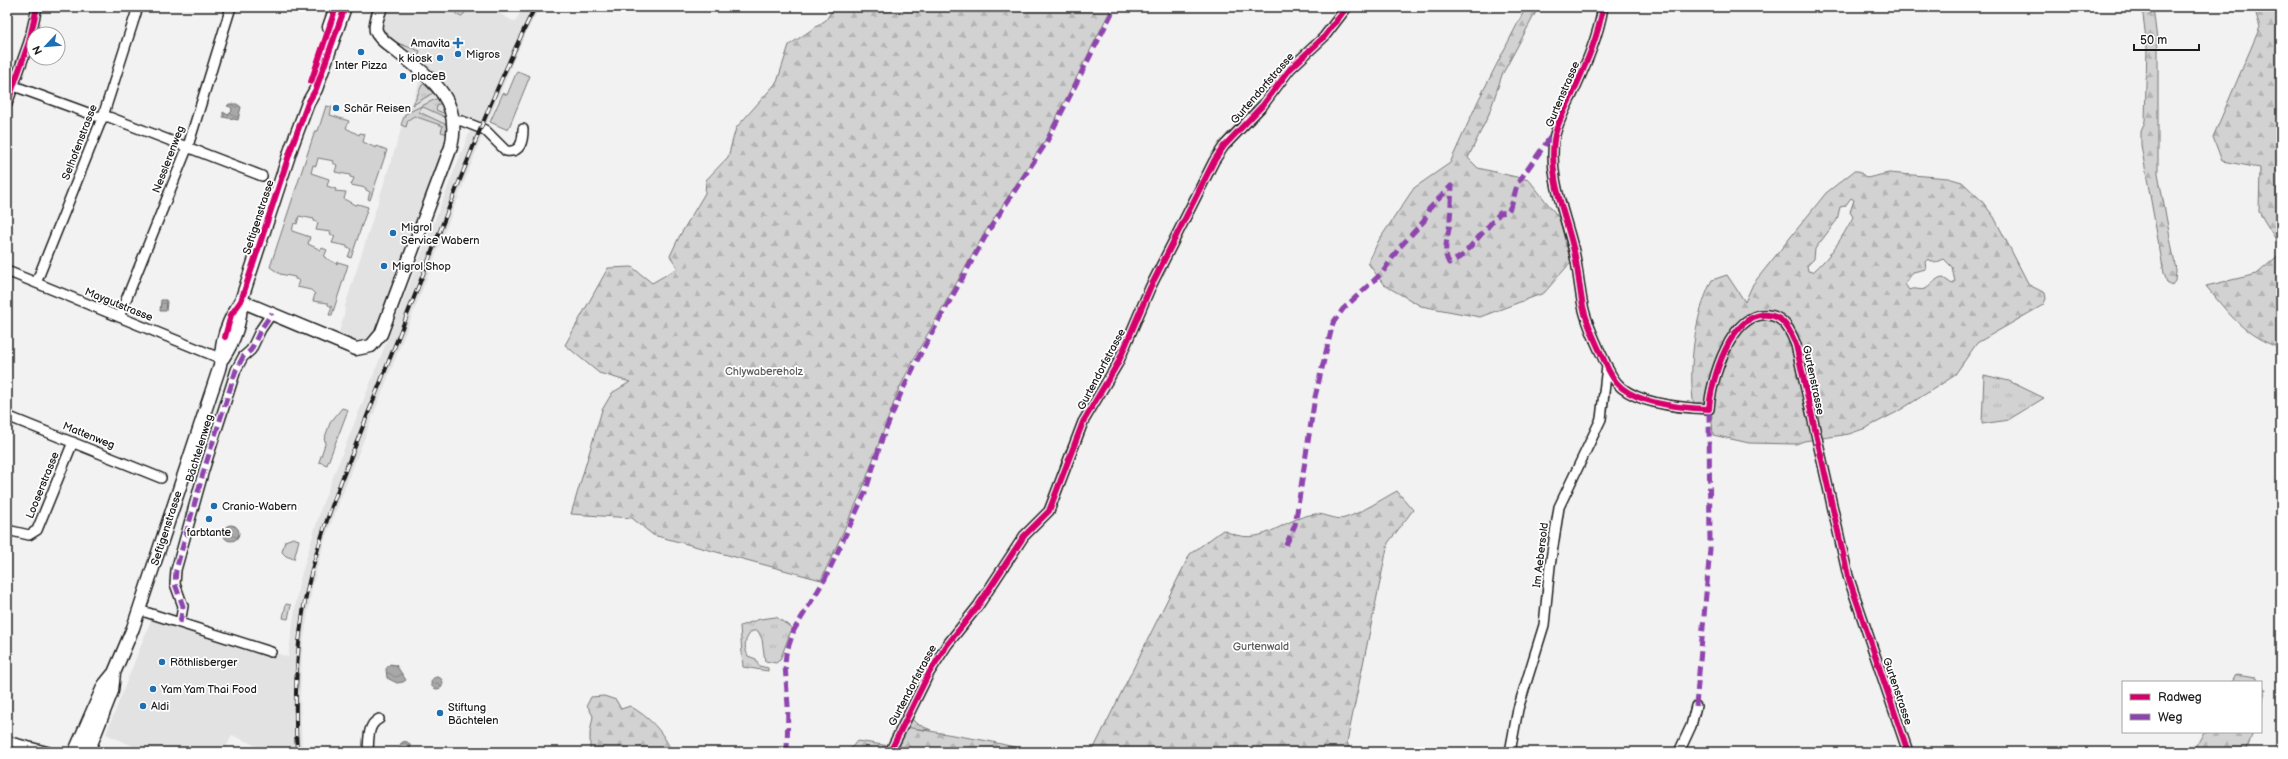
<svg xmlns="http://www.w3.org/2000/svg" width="2288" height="759" viewBox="0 0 2288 759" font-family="'Balsamiq Sans',sans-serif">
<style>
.built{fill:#e2e2e2}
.grass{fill:url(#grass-tufts);stroke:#777}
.forest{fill:url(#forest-firs);stroke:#777;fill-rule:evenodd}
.green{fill:#d2d2d2;stroke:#777}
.water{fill:url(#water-waves);stroke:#707070}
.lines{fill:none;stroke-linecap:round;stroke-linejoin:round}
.street-casing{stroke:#1c1c1c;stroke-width:12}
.secondary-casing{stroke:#1c1c1c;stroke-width:15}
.street{stroke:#fff;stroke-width:9}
.secondary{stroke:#fff;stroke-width:12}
.rail-casing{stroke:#1c1c1c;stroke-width:4}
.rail{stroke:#fff;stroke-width:2.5;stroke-dasharray:8;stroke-linecap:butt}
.quiet{stroke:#8e44ad;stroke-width:5;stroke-dasharray:10 5;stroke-linecap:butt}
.cycleway-casing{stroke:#fff;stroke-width:8}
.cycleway{stroke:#d6006c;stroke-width:6}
.poi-dot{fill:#1f6fb2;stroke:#fff;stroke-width:1.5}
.labels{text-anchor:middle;stroke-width:3.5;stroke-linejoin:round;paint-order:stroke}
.poi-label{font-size:11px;fill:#1c1c1c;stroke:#fff;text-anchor:start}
.street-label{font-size:11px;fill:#1c1c1c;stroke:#fff}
.park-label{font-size:11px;fill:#5c5c5c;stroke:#fff}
</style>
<defs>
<pattern id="grass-tufts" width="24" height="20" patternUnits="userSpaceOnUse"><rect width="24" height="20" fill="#d2d2d2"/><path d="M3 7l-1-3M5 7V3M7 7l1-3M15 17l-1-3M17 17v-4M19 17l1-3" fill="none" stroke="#b4b4b4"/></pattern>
<pattern id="forest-firs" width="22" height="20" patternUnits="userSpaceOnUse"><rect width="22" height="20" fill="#d2d2d2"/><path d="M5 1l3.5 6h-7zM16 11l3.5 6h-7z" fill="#b4b4b4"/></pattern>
<pattern id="water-waves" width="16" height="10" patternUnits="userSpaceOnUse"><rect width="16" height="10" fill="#a8a8a8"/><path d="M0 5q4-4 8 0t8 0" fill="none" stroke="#888"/></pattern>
</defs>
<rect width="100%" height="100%" fill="#f2f2f2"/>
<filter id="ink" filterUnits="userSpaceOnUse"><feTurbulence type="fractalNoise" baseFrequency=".025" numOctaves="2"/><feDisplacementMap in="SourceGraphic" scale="8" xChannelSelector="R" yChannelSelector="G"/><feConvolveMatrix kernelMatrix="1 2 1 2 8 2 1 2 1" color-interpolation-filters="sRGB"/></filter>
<g filter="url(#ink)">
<!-- built -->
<path class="built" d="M385 7H493V10L515 22 523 7H540L521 43 485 129 325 539 312 588 302 651 300 699 302 752H270L232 735 224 752H146L106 734 153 615 288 657 299 583 322 505 474 121 460 117 387 39 380 27Z
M421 76 446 106 449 137 377 335 365 345 339 340 338 335 344 316 345 306 406 114 414 99Z"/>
<!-- grass -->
<path class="grass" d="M385 32 388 33 389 40 420 51 417 60 414 61 387 39 383 35Z
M424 84 433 93 413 105 422 85Z
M438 98 443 104H438L436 110 448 115 449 119 421 106 419 112 447 125 449 129 448 134 441 132 443 126 414 116 408 120 406 127 401 125 405 114Z
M1984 375 2009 381 2044 398 2008 420 1982 424Z
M776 617 792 628 780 660 776 663 765 661 762 639 758 631H752C745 639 743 645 748 656L756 659 759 666 768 668V671L743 667 740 626 760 619Z
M911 718 917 724 931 730 906 728Z"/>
<!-- forest -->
<path class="forest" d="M834 7H1112L1044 142 987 229 918 351 898 391 861 493 821 580 653 535 632 518 571 514 602 410 612 393 630 382 599 373 565 345 608 268 632 267 652 283 678 268 670 256 679 237 705 193 706 180 728 157 736 128 777 82 789 45 826 20Z
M1526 7H1540L1537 10 1502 75 1489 114 1468 158 1478 168 1529 180 1559 218 1571 262 1544 293 1480 317 1421 306 1384 285 1368 263 1379 240 1414 188 1450 163 1478 101Z
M2142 7H2153L2158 48V173L2176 270 2175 281 2171 286 2167 283 2164 273 2141 145V132L2145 121 2147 47Z
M2254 7H2281V248L2259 212 2260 168 2222 161 2213 137 2260 27Z
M1854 171H1858L1867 178 1889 173 1948 178 1962 182 1981 200 1994 217 2029 285 2045 293 2046 299 2043 305 1977 343 1954 376 1897 412 1866 428 1849 434 1804 441 1796 444 1749 443 1713 435 1711 409 1694 408C1688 369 1694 316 1712 280L1727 275 1745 302 1753 284 1826 193ZM1851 198 1854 200 1850 212 1853 217C1842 238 1831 256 1813 272L1808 271 1807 266 1814 259 1815 249 1837 220 1840 207 1845 206ZM1928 259 1935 263 1944 259 1952 267 1955 282 1952 284 1942 277C1934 279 1932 286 1925 289 1919 291 1915 287 1909 290L1905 284 1913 272 1926 269 1925 262Z
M2281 253V348C2245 337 2229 314 2206 286L2257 274Z
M1397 491 1413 510 1388 543 1347 742 1351 752H1092L1190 554 1223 530C1263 550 1279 519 1315 514 1324 513 1336 521 1345 518 1361 513 1382 499 1397 491Z
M2236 675 2256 678 2259 682H2232Z
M2261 684 2266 690 2261 706Z
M604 696 616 700 621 709 630 706C650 718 662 730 672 752H590V733L593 716 587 705 591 697Z
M906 727 988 741 1036 752H848L857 741 896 747Z
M2204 732H2253L2246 752H2193Z"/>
<!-- green -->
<path class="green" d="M455 11a5 5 0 1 1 10 0a5 5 0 1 1-10 0Z
M517 71 530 76 508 130 490 122 503 93 507 95Z
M326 106 332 107 330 115 349 121 346 128 359 135 360 133 365 134 363 142 376 148 377 146 387 150 370 200 368 199 370 192 366 190V188L351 185 354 178 350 177V175L335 172 337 165 333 163 334 161 318 158 316 166 313 165 311 173 329 179 327 186 336 189 335 191 346 192 344 199 355 205 358 204 368 207 351 258 348 257 351 249 347 248V246L332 243 335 236 330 234 331 232 316 230 318 223 314 221V219L299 216 297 224 294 223 292 231 310 237 308 244 321 250 322 248 327 250 324 257 337 264 338 262 348 265 332 315H329L332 307 328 305V303L313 301 315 294 311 290 297 287 299 280 295 279V277L280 274 270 267 315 131H318Z
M342 408 348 410 327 465 319 462 326 441 324 440 330 423Z
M293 538 299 540 294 559 286 556 282 552 285 541Z
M286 604 291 605 288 619 283 618Z"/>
<!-- water -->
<path class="water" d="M229 104H237L241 107 238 120 223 117V112L228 115 232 111 231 107 227 106Z
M161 300H166L167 302 166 311H160Z
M223 533a8 8 0 1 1 16 0a8 8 0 1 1-16 0Z
M390 664 396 665 406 680 403 682 397 683 387 678 386 669Z
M431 683a6 6 0 1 1 12 0a6 6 0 1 1-12 0Z
M399.5 747a5.5 5.5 0 1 1 11 0a5.5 5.5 0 1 1-11 0Z"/>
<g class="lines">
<!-- street casing -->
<g class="street-casing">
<path id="street" d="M1603 7C1598 38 1585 66 1572 95 1565 109 1556 125 1554 140 1549 178 1564 211 1573 247 1578 266 1579 287 1583 306 1587 325 1596 343 1604 360 1608 370 1613 381 1622 388 1642 404 1684 408 1709 409 1711 380 1731 311 1768 315 1784 316 1791 332 1796 345L1848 576 1908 752
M14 86 96 116 109 117 262 176
M7 104 29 42 37 7
M454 121H462L485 130 506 151C521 153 523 141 523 129
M7 271 222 359
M36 283 103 116 138 7
M119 317 188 146 231 7
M7 416 161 478
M7 530 29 535 37 530 73 442
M139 610 271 652
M180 623 183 606 175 584 176 570 204 470 236 370 243 357 251 350 261 329 272 313
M7 741 49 752
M368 752C369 740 367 725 379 719
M890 752 929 673 947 645 978 606 1024 536 1049 511 1083 422 1118 363 1150 288 1214 161 1224 146 1263 105 1290 69 1324 37 1347 7
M1510 752 1518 709 1544 625 1550 566 1559 507 1601 419 1607 366
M1679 752 1691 726 1696 706"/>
</g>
<!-- secondary casing -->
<g class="secondary-casing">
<path id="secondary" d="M329 27 336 7
M241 301 356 349 371 346 381 334 451 147C463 98 429 77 395 50 389 45 379 39 376 31 374 23 379 14 381 7
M223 358C235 340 241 323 241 301
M76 749 104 685 113 674
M88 752 112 691 114 673 133 628 219 369C222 359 221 351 223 341 226 327 233 313 241 301L292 146 308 103 316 89 345 7"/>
</g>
<!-- street -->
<use href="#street" class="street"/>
<!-- secondary -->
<use href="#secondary" class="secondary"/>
<!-- rail casing -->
<g class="rail-casing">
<path id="rail" d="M297 752C294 696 296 641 308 586 319 537 337 490 356 444 375 396 394 348 413 300 452 201 488 102 535 7"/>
</g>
<!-- rail -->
<use href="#rail" class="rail"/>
<!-- quiet -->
<path class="quiet" d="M1286 545 1295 525 1315 397 1333 323 1343 309 1383 272 1399 248 1424 221 1429 209 1451 186 1452 187C1451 198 1451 209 1450 219 1450 234 1441 250 1449 263L1462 256 1500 213 1508 212 1513 201 1517 184 1554 132
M180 623 183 606 175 584 176 570 204 470 236 370 243 357 251 350 261 329 272 313
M1696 706 1710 549 1709 409
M787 752 788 706 785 665 786 654 794 630 825 579 865 493 882 439 901 393 922 351 989 230 1046 143 1115 7"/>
<!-- cycleway casing -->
<g class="cycleway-casing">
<path id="cycleway" d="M1603 7C1598 38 1585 66 1572 95 1565 109 1556 125 1554 140 1549 178 1564 211 1573 247 1578 266 1579 287 1583 306 1587 325 1596 343 1604 360 1608 370 1613 381 1622 388 1642 404 1684 408 1709 409 1711 380 1731 311 1768 315 1784 316 1791 332 1796 345L1848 576 1908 752
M311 82 336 7
M7 104 29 42 37 7
M225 337 231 315 241 301 292 146 308 103 316 89 345 7
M890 752 929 673 947 645 978 606 1024 536 1049 511 1083 422 1118 363 1150 288 1214 161 1224 146 1263 105 1290 69 1324 37 1347 7"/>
</g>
<!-- cycleway -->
<use href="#cycleway" class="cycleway"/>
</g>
</g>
<!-- markers -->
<g class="poi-dot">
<path d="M456 37h4v4h4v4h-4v4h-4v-4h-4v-4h4z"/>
<circle cx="361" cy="52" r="4"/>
<circle cx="458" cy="54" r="4"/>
<circle cx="440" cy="58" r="4"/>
<circle cx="403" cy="76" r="4"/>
<circle cx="336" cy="108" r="4"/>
<circle cx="393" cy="233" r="4"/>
<circle cx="384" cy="266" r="4"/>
<circle cx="214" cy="506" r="4"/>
<circle cx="209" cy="519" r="4"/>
<circle cx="162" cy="662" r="4"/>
<circle cx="153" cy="689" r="4"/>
<circle cx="143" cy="706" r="4"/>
<circle cx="440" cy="713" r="4"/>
</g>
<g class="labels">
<!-- poi labels -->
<g class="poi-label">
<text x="450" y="47" text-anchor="end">Amavita</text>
<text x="466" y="58">Migros</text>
<text x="432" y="62" text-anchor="end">k kiosk</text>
<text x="361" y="69" text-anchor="middle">Inter Pizza</text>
<text x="411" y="80">placeB</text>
<text x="344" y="112">Schär Reisen</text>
<text x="401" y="231">Migrol<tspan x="401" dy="13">Service Wabern</tspan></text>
<text x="392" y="270">Migrol Shop</text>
<text x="222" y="510">Cranio-Wabern</text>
<text x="209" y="536" text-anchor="middle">farbtante</text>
<text x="170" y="666">Röthlisberger</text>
<text x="161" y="693">Yam Yam Thai Food</text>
<text x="151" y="710">Aldi</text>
<text x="448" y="711">Stiftung<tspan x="448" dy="13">Bächtelen</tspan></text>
</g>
<!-- street labels -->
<g class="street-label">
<text transform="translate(1262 88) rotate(-49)" y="4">Gurtendorfstrasse</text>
<text transform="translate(1562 94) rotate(-67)" y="4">Gurtenstrasse</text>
<text transform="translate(79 142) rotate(-69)" y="4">Selhofenstrasse</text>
<text transform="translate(168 159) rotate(-69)" y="4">Nesslerenweg</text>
<text transform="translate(258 217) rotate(-72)" y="4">Seftigenstrasse</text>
<text transform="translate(119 304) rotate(22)" y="4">Maygutstrasse</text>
<text transform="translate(1101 369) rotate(-62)" y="4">Gurtendorfstrasse</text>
<text transform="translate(1814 380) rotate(78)" y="4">Gurtenstrasse</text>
<text transform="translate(89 435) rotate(22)" y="4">Mattenweg</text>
<text transform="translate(199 448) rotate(-73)" y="4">Bächtelenweg</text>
<text transform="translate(42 485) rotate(-68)" y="4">Looserstrasse</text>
<text transform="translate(166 528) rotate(-72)" y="4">Seftigenstrasse</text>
<text transform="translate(1540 555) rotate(-83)" y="4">Im Aebersold</text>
<text transform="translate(912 685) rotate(-62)" y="4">Gurtendorfstrasse</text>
<text transform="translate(1898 691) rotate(71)" y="4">Gurtenstrasse</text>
</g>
<!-- park labels -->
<g class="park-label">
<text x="764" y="375">Chlywabereholz</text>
<text x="1261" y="650">Gurtenwald</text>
</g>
</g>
<!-- margin -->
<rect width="2288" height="759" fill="none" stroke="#fff" stroke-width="24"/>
<rect x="12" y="12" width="2264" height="735" fill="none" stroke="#1c1c1c" stroke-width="1.5" filter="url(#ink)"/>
<!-- legend -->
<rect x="2122" y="681" width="140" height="52" fill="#ffffff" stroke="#a4a4a4"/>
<rect x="2130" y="694" width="20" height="6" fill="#d6006c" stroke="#a4a4a4"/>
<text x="2158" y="701" font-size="12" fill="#1c1c1c">Radweg</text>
<rect x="2130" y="714" width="20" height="6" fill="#8e44ad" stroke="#a4a4a4"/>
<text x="2158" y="721" font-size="12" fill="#1c1c1c">Weg</text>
<!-- north arrow -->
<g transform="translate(46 46) rotate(244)"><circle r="19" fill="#ffffff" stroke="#a4a4a4"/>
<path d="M0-3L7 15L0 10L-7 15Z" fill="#1f6fb2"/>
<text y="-6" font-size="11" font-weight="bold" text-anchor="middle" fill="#1c1c1c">N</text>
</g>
<!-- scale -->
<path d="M2134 44v6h65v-6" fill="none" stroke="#1c1c1c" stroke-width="2"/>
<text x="2140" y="44" font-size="12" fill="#1c1c1c" stroke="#ffffff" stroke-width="3" paint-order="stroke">50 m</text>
</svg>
